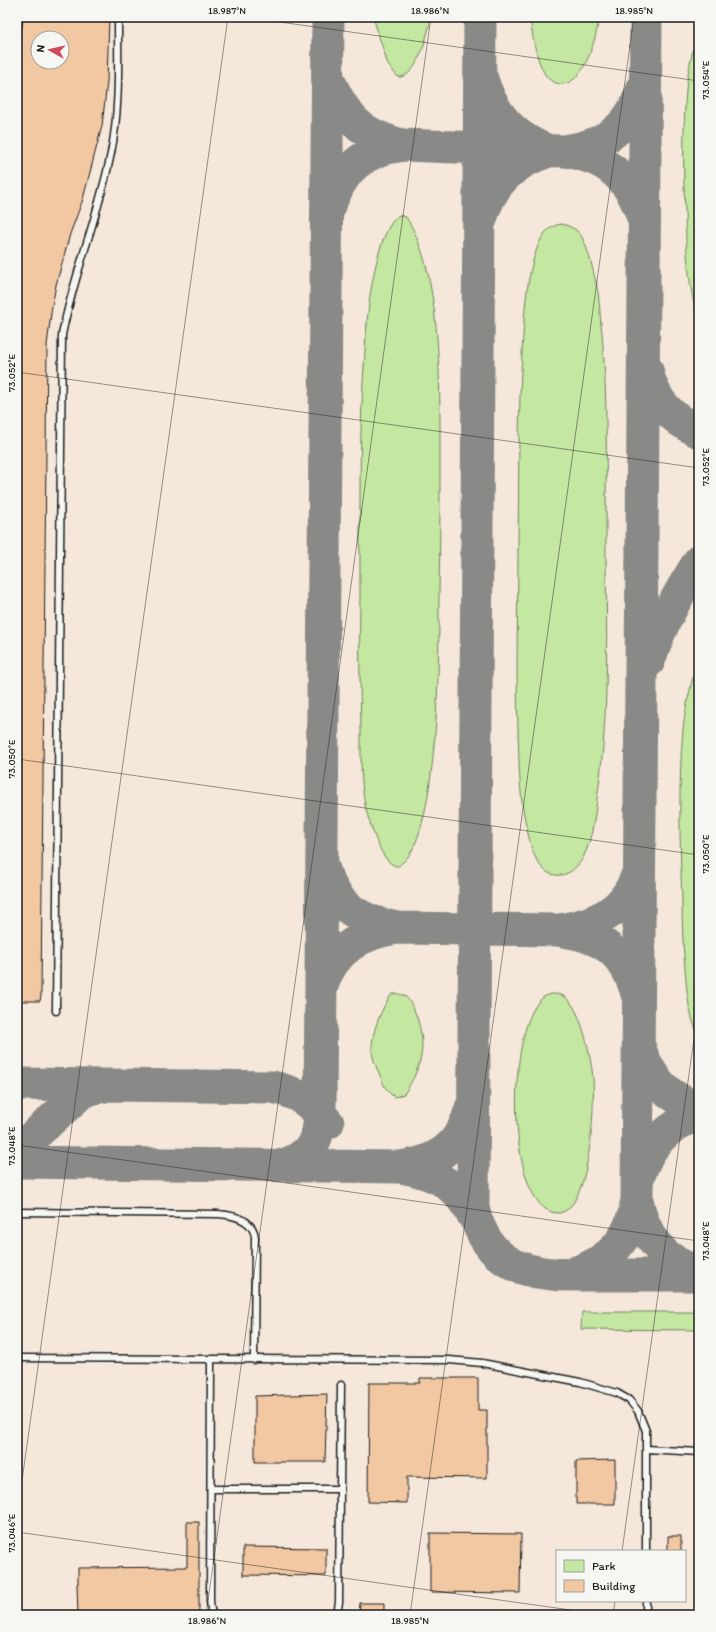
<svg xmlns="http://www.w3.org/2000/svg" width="716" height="1632" viewBox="0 0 716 1632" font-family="Itim,sans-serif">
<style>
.built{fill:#f5e8da;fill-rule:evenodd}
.green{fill:#c4e7a1;stroke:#70825e}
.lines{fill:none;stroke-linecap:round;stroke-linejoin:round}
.taxiway{stroke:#898987;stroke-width:33}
.building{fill:#f2c8a2;stroke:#1c1c1c;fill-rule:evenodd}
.lane-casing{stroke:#1c1c1c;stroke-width:9}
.lane{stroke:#f6f6f2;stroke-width:6}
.ticks{fill:none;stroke:#1c1c1c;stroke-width:1;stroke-opacity:0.45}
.neatline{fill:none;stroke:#1c1c1c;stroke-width:1.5}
.ticks-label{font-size:10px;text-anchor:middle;fill:#1c1c1c}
</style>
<rect width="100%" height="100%" fill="#f6f6f2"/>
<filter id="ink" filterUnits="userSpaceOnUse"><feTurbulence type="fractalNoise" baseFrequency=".025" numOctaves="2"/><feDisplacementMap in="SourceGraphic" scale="8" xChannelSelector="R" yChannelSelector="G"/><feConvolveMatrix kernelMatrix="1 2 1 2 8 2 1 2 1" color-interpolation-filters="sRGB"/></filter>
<g filter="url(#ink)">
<!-- built -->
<path class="built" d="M17 17H699V1615H17ZM38 38H62V62H38ZM557 1551H685V1601H557Z"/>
<!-- green -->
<path class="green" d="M373 17H431C428 32 418 79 398 77L388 65Z
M530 17H599C597 35 585 85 561 84 556 84 549 80 546 76 536 61 532 34 530 17Z
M699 28V323C688 287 686 249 685 212 683 172 683 130 686 90 688 69 693 48 699 28Z
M399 215 406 217C441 269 440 383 440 446 440 495 440 544 439 594 439 644 440 832 403 862 399 866 397 868 392 864 380 858 370 823 366 810 360 784 361 757 361 730 360 685 359 641 360 596 360 525 359 453 363 382 365 353 366 324 370 295 374 273 381 228 399 215Z
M562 224C569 226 575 228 580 234 588 245 595 278 598 292 600 306 600 320 602 333 608 401 606 470 606 539 606 623 610 708 598 792 595 813 593 838 583 858 577 868 567 877 555 875 535 872 530 842 526 825 519 794 519 761 518 730 516 668 518 606 518 545 519 481 518 417 522 353 524 320 525 283 536 251 541 237 546 226 562 224Z
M699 655V1036C688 1015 687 992 685 969 683 946 682 924 682 902 680 845 678 786 683 729 686 704 692 679 699 655Z
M392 994C397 993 402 994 406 997 415 1005 423 1034 422 1046 422 1063 413 1081 404 1094L395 1097C386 1092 383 1084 380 1075 376 1067 372 1058 372 1049 371 1034 382 1006 392 994Z
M550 994C555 994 561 994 565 997 582 1009 591 1058 593 1078 595 1102 591 1214 557 1213 503 1211 505 1005 550 994Z
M582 1312H699V1330L581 1329Z"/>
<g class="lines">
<!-- taxiway -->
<path class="taxiway" d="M480 17 473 1208C491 1280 544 1275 605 1275 636 1275 668 1275 699 1275
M328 78C345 118 361 135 403 145
M482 79C492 112 514 138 547 150
M564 151C606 146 632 126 644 84
M329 208C342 170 362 150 403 145L564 151C606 157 630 177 643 218
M481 219C491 183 514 162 549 151
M647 370C654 402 671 418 699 432
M649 661C660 625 679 593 699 561
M323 867C334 905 359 921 397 928
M560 930C601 923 626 910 639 870
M322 986C332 951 362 932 397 928L557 930C600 935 625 951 637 994
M639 1046C649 1078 668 1098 699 1108
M17 1084 272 1087C298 1092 311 1103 328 1123
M17 1151 80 1094 90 1089 104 1086
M17 1162 399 1167C439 1173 457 1185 476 1220
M284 1165C310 1155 319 1143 320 1114L328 17
M399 1167C438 1162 461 1146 471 1108
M639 1176C648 1146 669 1124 699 1115
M637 1200C644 1236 662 1261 699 1272
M574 1273C611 1261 631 1238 637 1200L646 17"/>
</g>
<!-- building -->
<path class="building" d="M17 17H109L107 82 102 126 83 199 70 234 56 285 52 306 47 345 41 996 40 1001H17ZM38 38H62V62H38Z
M420 1378H478V1410H487V1478L407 1477V1503L368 1502 369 1383H420Z
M327 1394 325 1462H255V1396Z
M615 1460V1504H576V1461Z
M187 1522H199V1615H78L77 1584H78V1568L187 1567Z
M430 1533 521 1534 520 1593 430 1592Z
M668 1536H681V1551H668Z
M243 1547 326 1548V1576L243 1575Z
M360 1603H384V1615H359Z"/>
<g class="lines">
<!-- lane casing -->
<g class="lane-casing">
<path id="lane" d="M56 1011 62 335C74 273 99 215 111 153 120 109 118 62 118 17
M17 1212 218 1214C233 1215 253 1219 255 1237L254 1360
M17 1358 449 1360 482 1363 580 1382 617 1393 629 1400 638 1411 646 1431V1551
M211 1359 210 1600 211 1610 213 1615
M646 1449 699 1452
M211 1489H340
M337 1615 339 1602 341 1385
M646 1615V1601"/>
</g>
<!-- lane -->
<use href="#lane" class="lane"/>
</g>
</g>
<!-- ticks -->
<path class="ticks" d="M244 17 699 81M17 70 24 17M17 372 699 468M17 759 699 855M17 1145 699 1241M17 1516 228 17M17 1532 606 1615M622 1551 699 1003M206 1615 431 17M410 1615 634 17M613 1615 615 1601"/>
<!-- margin -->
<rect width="716" height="1632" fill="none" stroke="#f6f6f2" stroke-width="44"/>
<!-- legend -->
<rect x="556" y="1550" width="130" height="52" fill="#f6f6f2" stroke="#9f9f9c"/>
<rect x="564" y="1560" width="20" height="12" fill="#c4e7a1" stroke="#9f9f9c"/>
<text x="592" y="1570" font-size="12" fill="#1c1c1c">Park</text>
<rect x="564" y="1580" width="20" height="12" fill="#f2c8a2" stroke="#9f9f9c"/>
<text x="592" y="1590" font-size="12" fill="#1c1c1c">Building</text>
<!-- north arrow -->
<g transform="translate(50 50) rotate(278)"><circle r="19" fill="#f6f6f2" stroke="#9f9f9c"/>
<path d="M0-3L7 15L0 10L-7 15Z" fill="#d1495b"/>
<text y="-6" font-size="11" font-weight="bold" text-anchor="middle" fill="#1c1c1c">N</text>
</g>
<rect x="22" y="22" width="672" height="1588" class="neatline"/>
<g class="ticks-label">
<text x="227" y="14">18.987°N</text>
<text x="430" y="14">18.986°N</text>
<text x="634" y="14">18.985°N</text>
<text transform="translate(705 80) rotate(-90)" y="4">73.054°E</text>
<text transform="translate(11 373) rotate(-90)" y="4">73.052°E</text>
<text transform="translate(705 467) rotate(-90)" y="4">73.052°E</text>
<text transform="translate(11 759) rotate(-90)" y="4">73.050°E</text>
<text transform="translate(705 854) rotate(-90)" y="4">73.050°E</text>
<text transform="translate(11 1146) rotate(-90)" y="4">73.048°E</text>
<text transform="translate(705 1241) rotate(-90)" y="4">73.048°E</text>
<text transform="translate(11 1533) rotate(-90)" y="4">73.046°E</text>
<text x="207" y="1624">18.986°N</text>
<text x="410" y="1624">18.985°N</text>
</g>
</svg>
